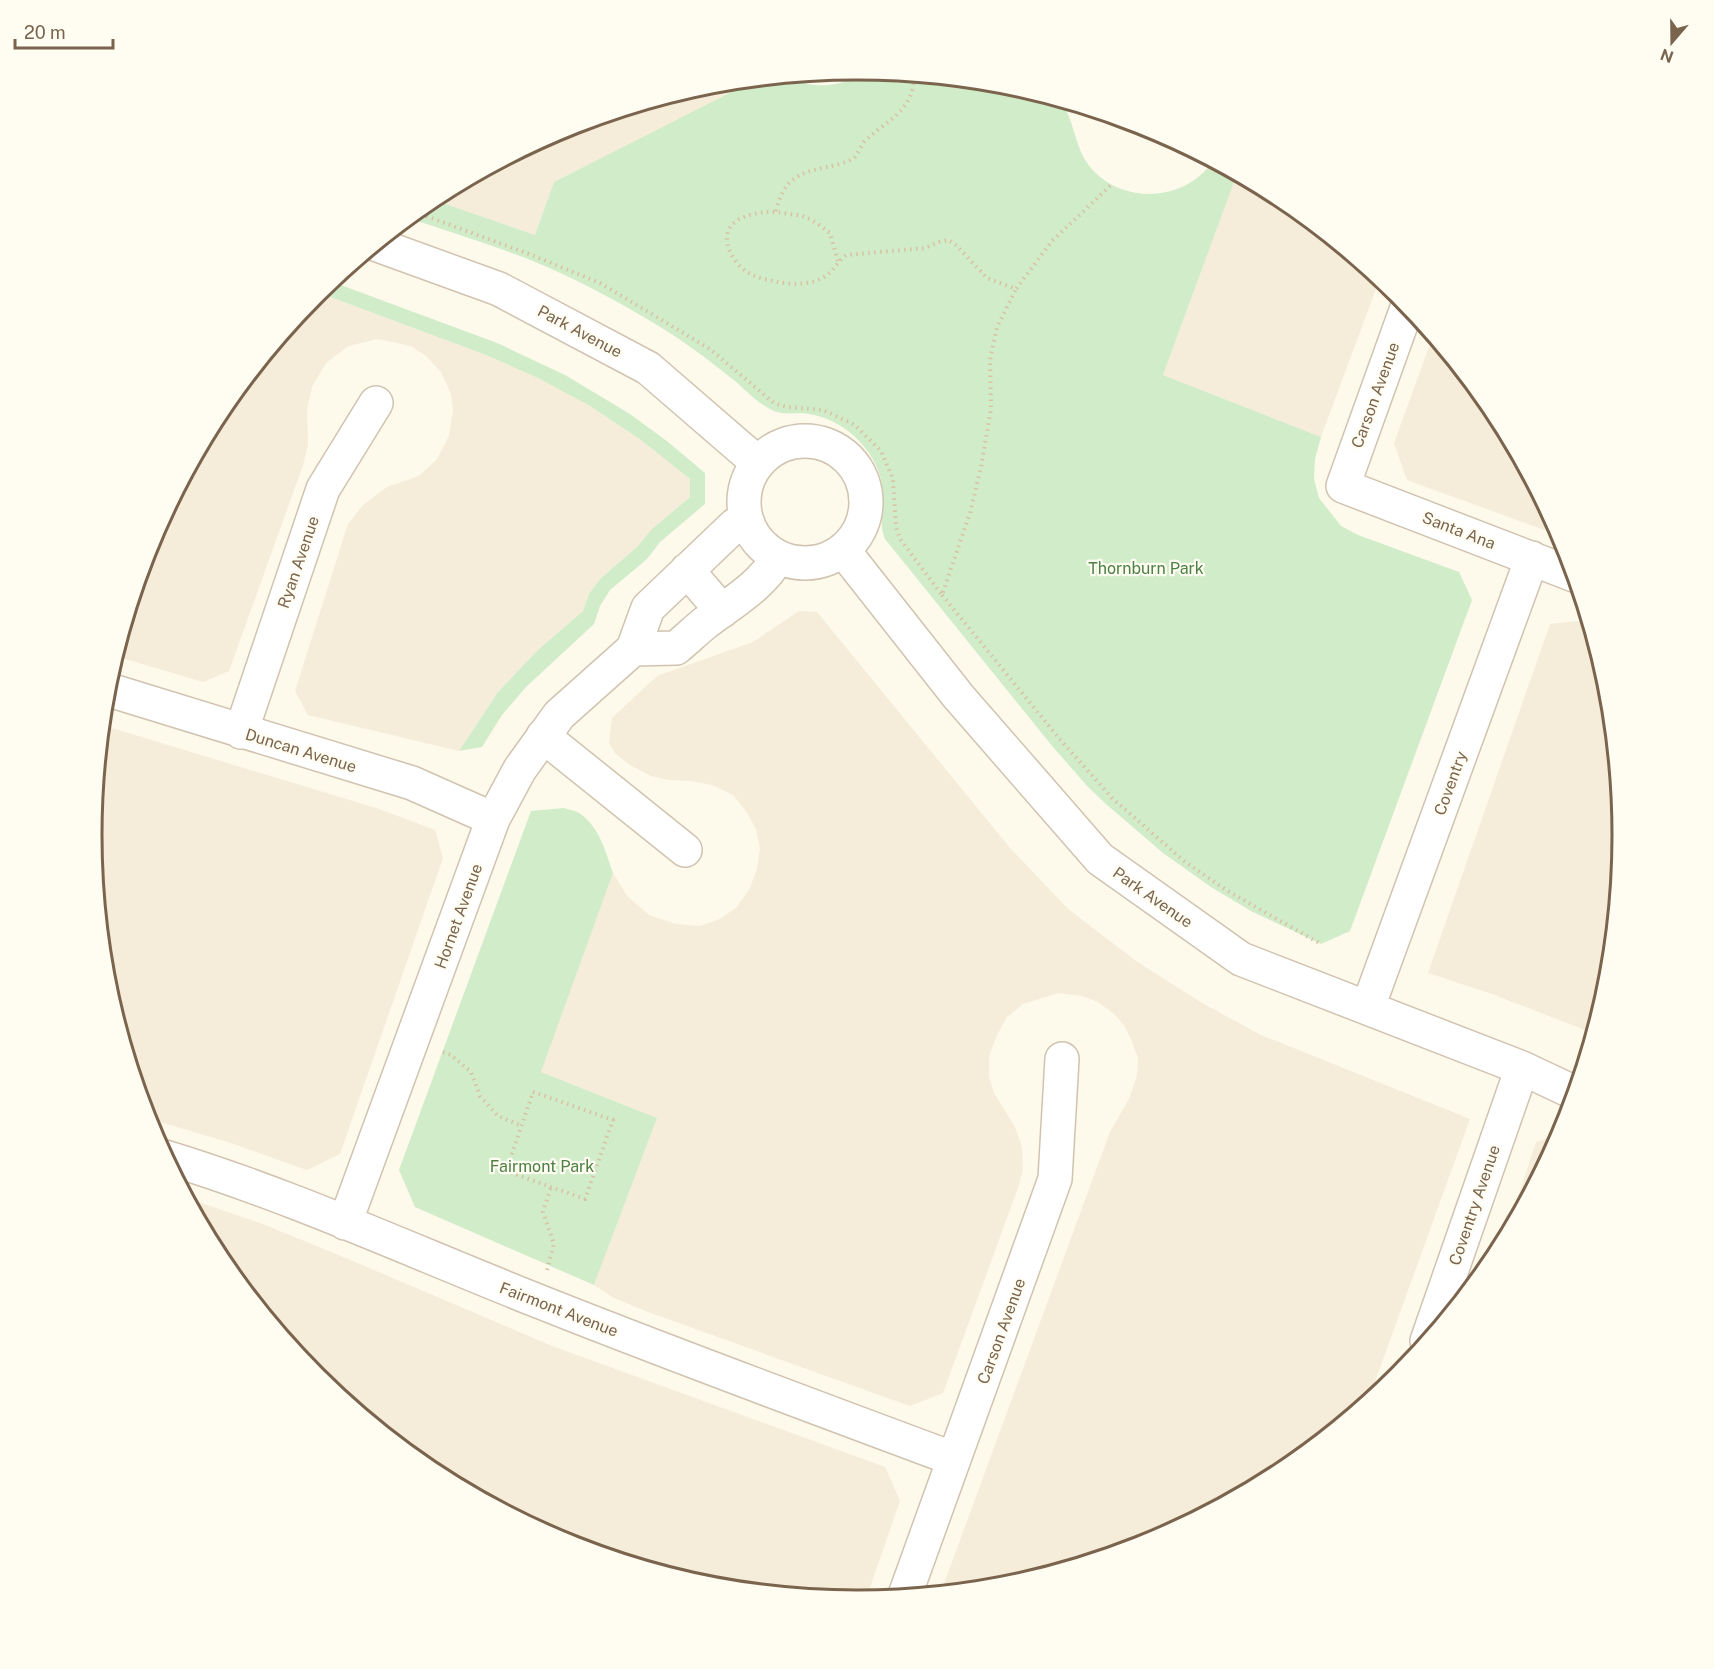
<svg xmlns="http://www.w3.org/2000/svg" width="1714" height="1669" viewBox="0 0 1714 1669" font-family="'Public Sans',sans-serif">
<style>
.residential{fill:#f5ecd9}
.green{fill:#d1ecc9}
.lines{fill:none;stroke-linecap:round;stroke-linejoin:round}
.minor-casing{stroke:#d1c3b0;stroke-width:36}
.path{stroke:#d9c1a5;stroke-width:4;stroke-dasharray:1.5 4.5;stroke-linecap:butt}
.minor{stroke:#fff;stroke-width:33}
.labels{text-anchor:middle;stroke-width:4.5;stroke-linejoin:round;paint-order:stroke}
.street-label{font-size:16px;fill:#7a644d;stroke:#fffcf2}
.park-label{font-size:16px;fill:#4c8044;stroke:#fffcf2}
.rim{fill:none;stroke:#7a644d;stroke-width:3}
</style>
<rect width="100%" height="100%" fill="#fdf9eb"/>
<!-- residential -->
<path class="residential" d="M757 79 554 182 535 235 431 199 564 127 708 84Z
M1237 174 1283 198 1380 278 1321 437 1163 375Z
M317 292 486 355 538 378 590 406 641 440 690 479V497L652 529 637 547 600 579 589 594 583 611 538 650 498 692 459 751 308 715 295 691 348 524 363 505 387 487 419 476 437 459 449 436 453 411 451 394 441 372 426 356 411 346 378 339 348 346 326 363 312 387 307 409 308 445 303 465 229 671 203 682 115 656 150 541 221 409Z
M1433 336 1494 410 1561 536 1407 480 1394 443Z
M799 611 817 612 1010 848 1068 909 1136 961 1202 1003 1261 1035 1470 1119 1368 1401 1282 1471 1150 1542 1006 1585 941 1592 1110 1132 1130 1097 1137 1075 1138 1058 1131 1039 1124 1025 1114 1014 1098 1002 1082 996 1058 993 1023 1004 1007 1017 997 1035 989 1056V1077L994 1093 1015 1127 1022 1147 1023 1170 1019 1185 943 1393 910 1406 648 1312 614 1298 594 1285 657 1118 541 1072 613 873 627 896 649 915 676 924 700 926 720 919 737 907 750 888 757 869 760 848 756 829 746 811 733 795 712 785 692 781 669 780 651 776 630 765 615 753 609 743 612 718 657 676 753 642Z
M1588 620 1608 685 1622 835 1608 984 1593 1033 1492 994 1428 973 1550 624Z
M102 725 379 809 435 830 443 858 340 1154 307 1170 231 1143 147 1118 106 983 92 834Z
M1561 1134 1505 1238 1536 1142Z
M187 1198 260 1223 341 1256 552 1346 885 1467 900 1501 866 1599 857 1600 707 1585 564 1542 431 1471 315 1376 220 1259Z"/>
<!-- green -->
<path class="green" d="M869 70 1007 84 1060 100C1074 119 1074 143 1087 163 1117 205 1184 204 1213 161L1237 174 1163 375 1321 437 1315 459 1314 479 1319 498 1341 526 1358 535 1459 572 1472 600 1350 931 1321 944 1251 911 1211 887 1163 853 1106 804 1088 787 1053 747 885 539C879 524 883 515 883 500 884 482 877 463 866 449 850 428 827 415 801 413 790 413 780 415 770 409 757 403 743 387 731 378 708 359 683 341 657 325 616 300 573 277 528 259 489 244 448 231 408 218L431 199 535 235 554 182 757 79C765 78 777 74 786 76 792 77 798 82 804 83 827 89 849 83 869 70Z
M330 281 497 343 565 375 630 414 668 442 705 473V504L660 542 647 559 610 590 600 606 594 624 526 687 502 715 482 747 459 751 498 692 538 650 583 611 589 594 600 579 637 547 652 529 690 497V479L641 440 590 406 538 378 486 355 317 292Z
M564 808C570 810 578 811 582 815 600 829 606 853 613 873L541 1072 657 1118 594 1285 415 1207 399 1170 531 811Z"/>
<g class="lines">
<!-- minor casing -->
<g class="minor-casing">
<path id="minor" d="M375 244 499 289 648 368 758 463
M1408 305 1343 486 1574 575
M744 502a61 61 0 1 1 122 0a61 61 0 1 1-122 0Z
M843 550 958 696 1100 859 1241 959 1522 1068 1575 1093
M687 570 722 611
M633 649 676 648C686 640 695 631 705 623 731 603 762 586 778 557
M106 689 412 783 493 819
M241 732 323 489 376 403
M543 736 685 850
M1368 1007 1532 558
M165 1157C293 1196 414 1252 538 1301 676 1356 815 1407 954 1459
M345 1223 493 819 520 769 559 715 633 649 648 608 735 525 748 523
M1427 1341 1522 1068
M905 1595 1055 1179 1062 1059"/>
</g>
<!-- path -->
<path class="path" d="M776 211C783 181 797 172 828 167 836 165 847 163 854 158 858 154 860 147 864 142 886 120 914 112 914 75
M415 212 529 254 600 283 710 349 774 403 787 407 823 410 855 425 881 451 893 479 896 527 900 539 942 595 970 513 981 467 991 409 990 360 997 327 1016 289
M838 261 830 233C823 228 815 221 807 218 802 215 795 215 789 214 773 211 759 211 744 217 715 228 728 259 747 272 756 278 768 280 778 282 794 285 813 285 827 275 834 270 838 261 846 255L925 248 939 242 949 240 957 246 987 278 1016 289 1052 241 1112 184
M942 595 1058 737 1112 798 1184 861 1226 890 1321 944
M443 1052 451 1055 471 1072 480 1096 498 1116 522 1126
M533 1092 613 1120 585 1199 506 1171Z
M547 1270 554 1244 543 1212 551 1187"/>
<!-- minor -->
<use href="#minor" class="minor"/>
</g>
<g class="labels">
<!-- street labels -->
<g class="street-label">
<text transform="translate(580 331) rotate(28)" y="6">Park Avenue</text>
<text transform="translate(1375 395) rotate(-70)" y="6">Carson Avenue</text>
<text transform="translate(1459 530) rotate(21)" y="6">Santa Ana</text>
<text transform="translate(298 562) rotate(-71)" y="6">Ryan Avenue</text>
<text transform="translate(301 750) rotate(17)" y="6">Duncan Avenue</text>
<text transform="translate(1450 783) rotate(-70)" y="6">Coventry</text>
<text transform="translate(1153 897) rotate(35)" y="6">Park Avenue</text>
<text transform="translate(458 916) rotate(-70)" y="6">Hornet Avenue</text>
<text transform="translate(1474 1205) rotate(-71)" y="6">Coventry Avenue</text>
<text transform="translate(559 1309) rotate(21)" y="6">Fairmont Avenue</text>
<text transform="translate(1001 1331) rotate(-70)" y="6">Carson Avenue</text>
</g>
<!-- park labels -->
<g class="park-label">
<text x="1146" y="574">Thornburn Park</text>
<text x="542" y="1172">Fairmont Park</text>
</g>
</g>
<!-- crop -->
<path d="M0 0H1714V1669H0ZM102 835a755 755 0 1 1 1510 0a755 755 0 1 1-1510 0Z" fill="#fffcf2" fill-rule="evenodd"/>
<path class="rim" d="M102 835a755 755 0 1 1 1510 0a755 755 0 1 1-1510 0Z"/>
<!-- north arrow -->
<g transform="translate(1672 42) rotate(200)" stroke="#fffcf2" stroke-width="4.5" paint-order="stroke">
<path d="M0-4.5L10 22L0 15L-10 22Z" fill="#7a644d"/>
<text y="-9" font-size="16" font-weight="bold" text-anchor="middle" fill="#7a644d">N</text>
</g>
<!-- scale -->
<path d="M15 39v9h98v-9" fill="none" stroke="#7a644d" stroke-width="3"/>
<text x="24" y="39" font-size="18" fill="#7a644d" stroke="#fffcf2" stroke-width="4.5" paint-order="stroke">20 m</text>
</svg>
